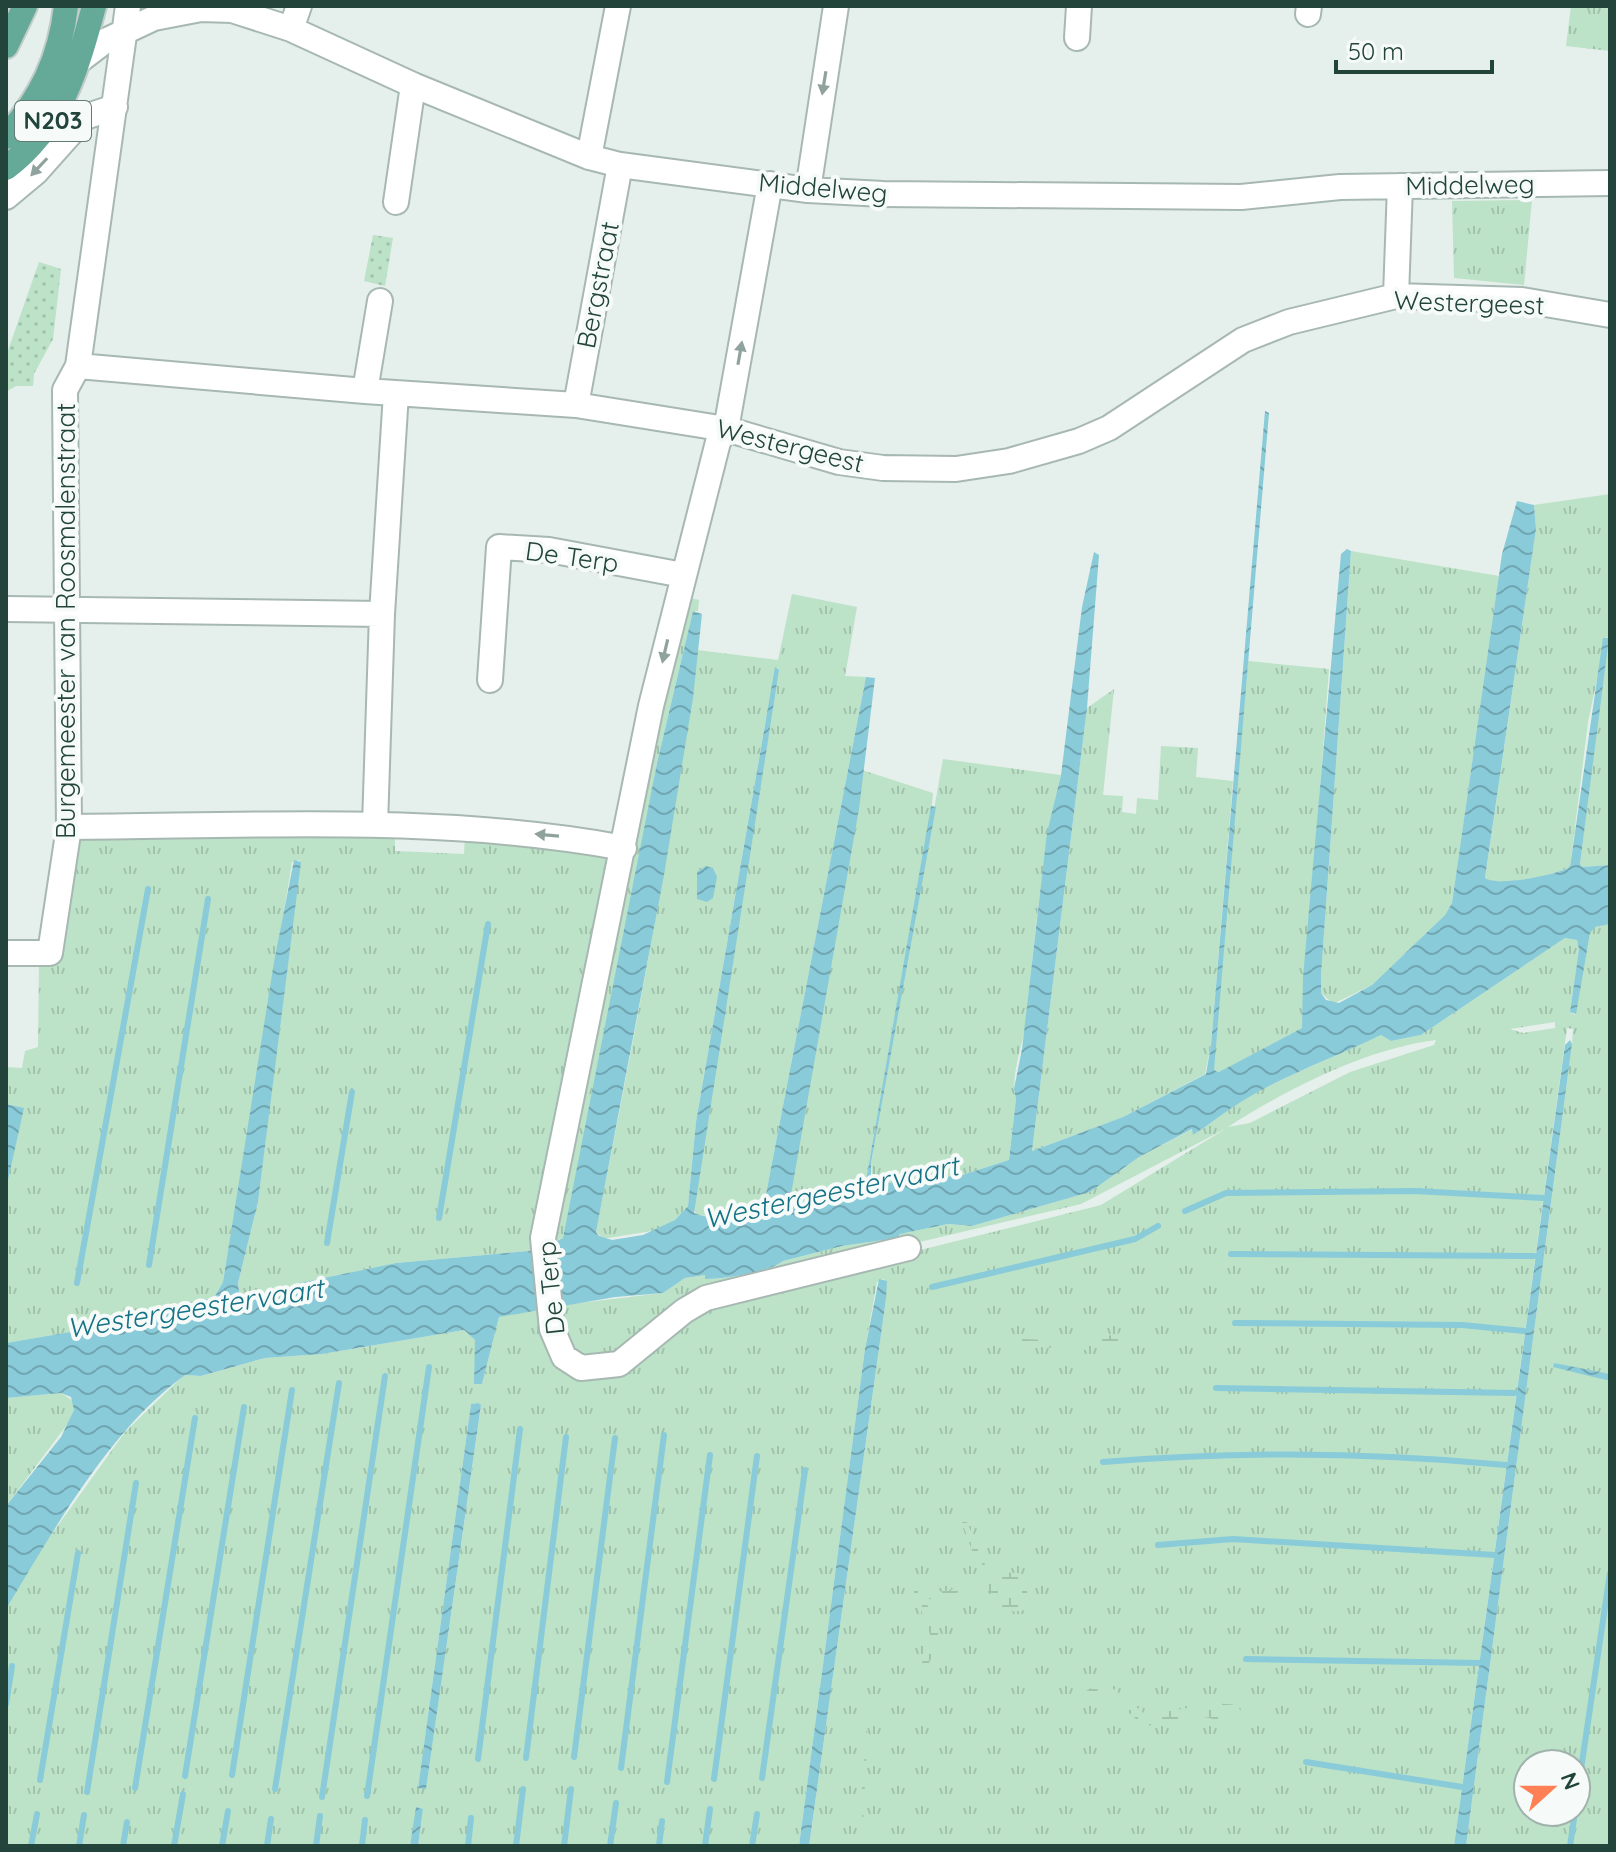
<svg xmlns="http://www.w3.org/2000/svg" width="1616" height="1852" viewBox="0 0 1616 1852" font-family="Quicksand,sans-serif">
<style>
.grass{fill:url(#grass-tufts);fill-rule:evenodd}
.wetland{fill:url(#wetland-marsh)}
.park{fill:url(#park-dots)}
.water{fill:url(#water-waves)}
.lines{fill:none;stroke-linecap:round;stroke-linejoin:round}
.stream{stroke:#89cbd9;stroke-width:6}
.minor-casing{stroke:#a7b8b3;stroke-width:28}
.major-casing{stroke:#c1cbc8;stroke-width:28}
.minor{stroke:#fff;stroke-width:24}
.major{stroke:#65a998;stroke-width:24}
.oneway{fill:#90a29d}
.labels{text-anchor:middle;stroke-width:8;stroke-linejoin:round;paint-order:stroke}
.shield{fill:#f6fbf9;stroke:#627b74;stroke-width:2}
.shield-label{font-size:24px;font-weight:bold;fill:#22443b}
.street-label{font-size:26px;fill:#22443b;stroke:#f6fbf9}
.water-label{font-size:28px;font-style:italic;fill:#157286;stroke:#f6fbf9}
</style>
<defs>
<pattern id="grass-tufts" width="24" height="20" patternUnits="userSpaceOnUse" patternTransform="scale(2)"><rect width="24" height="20" fill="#bce2c7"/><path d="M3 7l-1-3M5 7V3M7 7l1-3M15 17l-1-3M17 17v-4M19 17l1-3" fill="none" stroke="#a1c3ac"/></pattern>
<pattern id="wetland-marsh" width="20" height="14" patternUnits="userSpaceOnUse" patternTransform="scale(2)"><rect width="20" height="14" fill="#bce2c7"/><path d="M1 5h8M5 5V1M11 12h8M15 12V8" fill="none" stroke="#a1c3ac"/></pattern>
<pattern id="park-dots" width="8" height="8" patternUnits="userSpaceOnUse" patternTransform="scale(2)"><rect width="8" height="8" fill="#bce2c7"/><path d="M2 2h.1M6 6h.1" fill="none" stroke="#a1c3ac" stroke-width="1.8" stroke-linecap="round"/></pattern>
<pattern id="water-waves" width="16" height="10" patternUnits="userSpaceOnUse" patternTransform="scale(2)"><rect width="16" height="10" fill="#89cbd9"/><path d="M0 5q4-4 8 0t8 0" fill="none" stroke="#70a6b1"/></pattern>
</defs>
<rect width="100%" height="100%" fill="#e5efeb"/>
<!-- grass -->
<path class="grass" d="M1571 6H1610V51L1566 46Z
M1532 200 1524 285 1454 278 1452 201Z
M1610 494V865L1582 867 1580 864 1608 638 1606 637 1588 722 1570 867C1556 875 1499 887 1485 879L1536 529 1534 505Z
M1351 551 1499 576 1452 903 1445 915 1372 985 1333 1004 1321 993V976Z
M792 594 857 607 845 676 866 677 765 1199C754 1223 718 1216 697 1215L692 1207 778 668 766 718 696 1122 688 1206 675 1220 658 1230 602 1239 596 1231C634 1038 672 845 697 650L778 660Z
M683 596 699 600 698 611H693L657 763 569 1220 563 1238 553 1242Z
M1248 661 1329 669 1302 1028 1220 1072 1214 1070V1053Z
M1114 689 1103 795 1123 796 1122 812 1136 814 1137 798 1158 800 1161 746 1198 748 1196 777 1233 781 1211 1045 1205 1074 1123 1117 1032 1151 1087 708Z
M943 759 1061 775C1041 858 1035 941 1025 1026 1022 1049 1010 1076 1016 1099L1009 1160 962 1175 873 1186 871 1163Z
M862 770 933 793 932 804 865 1186 793 1204 789 1197 852 846Z
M395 834V851L464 854 465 835 606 852 615 864 539 1250 396 1263 296 1284 294 1288 263 1299 240 1300 238 1283 258 1202 300 860 292 862 223 1282 214 1298 169 1306 82 1330 6 1343V1189L23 1108 6 1104V1067L22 1068 25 1051 38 1047 39 965 71 845 80 838Z
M1610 924V1374L1552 1365 1610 1381V1846H1466L1572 1044 1573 1029 1567 1028 1454 1846H809L886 1299 884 1279 877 1282 865 1349 799 1846H418L423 1809 417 1808 410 1846H6V1609L41 1549 125 1432 184 1375 202 1376 265 1358 322 1354 464 1330 475 1340V1383L482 1384 499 1317 542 1307C546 1332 549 1358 575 1370 624 1392 668 1323 707 1303L1101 1205 1227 1128 1081 1204 712 1291C700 1296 689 1301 678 1309 651 1329 611 1385 573 1357 556 1345 554 1326 554 1306L663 1293 685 1278 705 1275 706 1279C724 1279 770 1272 783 1261L842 1246 897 1238 900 1234 948 1224 972 1226 1090 1192 1139 1157 1193 1129 1194 1134C1211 1124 1227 1110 1245 1099 1288 1074 1336 1057 1381 1035L1391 1041 1421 1035 1565 938 1577 940 1579 949 1570 1012 1575 1015 1590 933 1594 927ZM1555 1022V1028L1523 1033 1510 1029ZM1436 1040 1434 1045 1350 1072 1250 1123 1228 1127C1285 1090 1368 1048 1436 1040ZM478 1403 481 1406 426 1788H418L471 1404ZM1528 1764H1576V1812H1528Z
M61 1393 73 1401 74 1410 69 1422 6 1506V1398Z"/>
<!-- wetland -->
<path class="wetland" d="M1147 1327 1153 1330 1089 1350 1009 1345 1005 1341 1007 1338 1081 1342Z
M962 1522H967L988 1572 1019 1573 1024 1579 1031 1608C999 1619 1003 1600 982 1587L925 1600 941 1634 927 1668 921 1666 930 1634 906 1571 907 1567 922 1595 971 1586 982 1579Z
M1098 1683H1106L1145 1714C1171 1714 1217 1698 1238 1706L1241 1712 1233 1723C1223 1723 1213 1718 1203 1717 1181 1717 1159 1736 1136 1719 1120 1707 1123 1696 1098 1690L1079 1701V1696Z
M869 1696 862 1846H859L861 1787 856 1782 863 1777Z"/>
<!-- park -->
<path class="park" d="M373 235 393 238 385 286 364 281Z
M39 262 61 269 53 339 34 374 33 386H16L6 392V356Z"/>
<!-- water -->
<path class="water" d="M1265 411 1269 413 1214 1070 1219 1072 1302 1028 1303 977 1341 554 1347 549 1351 551 1321 976V993L1326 1000 1339 1003 1372 985 1445 915 1452 903 1502 554 1517 501 1534 505 1536 529 1485 878C1498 887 1556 875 1570 867L1603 638H1609L1580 864 1582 867 1610 865V924L1595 927 1590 933 1576 1014 1570 1012 1579 949 1577 940 1565 938 1421 1035 1391 1041 1381 1035C1336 1057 1287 1074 1244 1100 1226 1111 1210 1124 1193 1135L1192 1129 1139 1157 1090 1192 972 1226 948 1224 900 1234 897 1238 842 1246 783 1261C770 1272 724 1279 705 1279V1275L685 1278 663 1293 615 1297 499 1317 482 1384H474L475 1340 464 1330 322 1354 265 1358 201 1376 185 1375C109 1430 54 1530 6 1609V1506L61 1437 74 1410 71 1397 61 1393 6 1398V1343L82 1330 169 1306 214 1298 223 1282 274 962 294 860 301 862 258 1202 238 1283 240 1300 263 1299 294 1288 295 1284 396 1263 539 1250 563 1238 657 763 693 611 702 614 693 698 664 875 596 1232 599 1236 612 1240 643 1235 675 1220 688 1206 696 1122 775 667 779 670 694 1213C712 1221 755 1221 765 1199L866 677 875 678 859 809 790 1200 794 1204 865 1186 931 806 936 807 871 1163V1185L962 1175 1009 1160 1016 1099 1014 1089 1022 1049 1047 833 1061 775 1082 607 1094 552 1099 555 1087 708 1032 1151 1123 1117 1206 1074 1211 1045Z
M706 866 713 868 717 877 713 898 707 902 697 899V872Z
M1570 1040 1572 1044 1466 1846H1454L1565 1045Z
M6 1104 24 1108 6 1189Z
M879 1279 887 1281 886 1299 809 1846H799L865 1349Z
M1554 1363 1610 1374V1381L1553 1367Z
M478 1403 481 1405 426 1789 418 1788 471 1404Z
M416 1807 423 1809 418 1846H410Z"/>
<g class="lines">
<!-- stream -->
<path class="stream" d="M1185 1211 1226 1193 1415 1191 1543 1198
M439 1218 488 924
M327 1243 352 1092
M1231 1254 1534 1256
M149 1265 208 899
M77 1283 148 889
M932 1287 1135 1239 1158 1226
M1235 1323 1462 1325 1524 1331
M1216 1388 1515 1393
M1103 1462C1238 1451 1372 1452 1506 1465
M1158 1545 1233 1539 1495 1555
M1246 1659 1479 1663
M6 1704 12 1666
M574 1757 615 1438
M526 1758 566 1437
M478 1759 520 1429
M1306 1762 1462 1787
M621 1768 664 1435
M232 1775 292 1390
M185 1776 244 1407
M762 1778 805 1470
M714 1779 757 1456
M40 1780 78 1553
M667 1782 710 1455
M135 1788 195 1418
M275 1789 339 1383
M87 1792 136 1483
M367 1796 429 1367
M322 1797 385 1376
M1576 1803 1610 1573
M31 1846 37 1814
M79 1846 84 1815
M123 1846 127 1822
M174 1846 183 1794
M222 1846 228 1811
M267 1846 271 1819
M316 1846 320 1816
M362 1846 365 1820
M468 1846 471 1818
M516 1846 523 1789
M564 1846 571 1789
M610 1846 616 1803
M659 1846 662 1821
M705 1846 710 1809
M752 1846 757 1814
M1570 1846 1575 1812"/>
<!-- minor casing -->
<g class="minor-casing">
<path id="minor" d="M1308 14 1309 6
M291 29 299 6
M1077 38 1079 6
M80 60 105 41 154 18 201 9 232 10 291 29 413 85 589 157 620 165 808 190 883 194 1241 197 1340 187 1610 183
M589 157 618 6
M770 184 726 429 718 442 651 706 543 1238 552 1329 564 1357 581 1368 619 1364 684 1311 706 1298 908 1248
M808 190 836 6
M6 197 36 172 85 117 115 107
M396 202 413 85
M1396 296 1400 186
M78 366 365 391 576 405 726 429 839 462 883 468 956 469 1009 461 1079 441 1109 428 1243 340 1289 322 1396 296 1522 300 1610 315
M365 391 380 301
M576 405 620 165
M6 609 382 614
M490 680 499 547 549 550 683 575
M375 825 382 614 396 393
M69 827C254 826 442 814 624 848
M6 953H50L69 827 65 390 78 366 128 6"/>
</g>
<!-- major casing -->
<g class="major-casing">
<path id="major" d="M6 46 25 6
M6 137C41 98 60 59 66 6
M6 168C61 126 77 70 94 6"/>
</g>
<!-- minor -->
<use href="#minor" class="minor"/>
<!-- major -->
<use href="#major" class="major"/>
</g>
<!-- one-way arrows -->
<defs><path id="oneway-solid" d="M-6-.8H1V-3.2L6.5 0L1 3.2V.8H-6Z" transform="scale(2)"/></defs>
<g class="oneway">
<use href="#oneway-solid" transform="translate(824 83) rotate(99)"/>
<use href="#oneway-solid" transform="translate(39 167) rotate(133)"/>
<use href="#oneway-solid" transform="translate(740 353) rotate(-80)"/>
<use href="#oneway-solid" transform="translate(665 651) rotate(103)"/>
<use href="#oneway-solid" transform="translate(547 835) rotate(-175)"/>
</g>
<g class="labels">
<!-- shield labels -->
<rect class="shield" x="15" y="101" width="76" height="40" rx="6"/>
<g class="shield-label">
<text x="53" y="129">N203</text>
</g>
<!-- street labels -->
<g class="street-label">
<text transform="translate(1470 185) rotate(-1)" y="9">Middelweg</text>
<text transform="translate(823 188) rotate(5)" y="9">Middelweg</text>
<text transform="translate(598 285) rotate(-79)" y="9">Bergstraat</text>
<text transform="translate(1469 303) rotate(2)" y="9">Westergeest</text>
<text transform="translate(790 446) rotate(14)" y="9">Westergeest</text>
<text transform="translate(572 557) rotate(8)" y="9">De Terp</text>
<text transform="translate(66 621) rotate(-90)" y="9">Burgemeester van Roosmalenstraat</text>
<text transform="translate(551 1288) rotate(-96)" y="9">De Terp</text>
</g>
<!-- water labels -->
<g class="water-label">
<text transform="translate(831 1192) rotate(-12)" y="10">Westergeestervaart</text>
<text transform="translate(195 1308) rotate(-9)" y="10">Westergeestervaart</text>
</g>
</g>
<!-- border -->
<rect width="1616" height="1852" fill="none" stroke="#22443b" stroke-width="16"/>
<!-- north arrow -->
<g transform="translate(1552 1788) rotate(69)"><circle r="38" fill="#f6fbf9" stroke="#a1b2ad" stroke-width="2"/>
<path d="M0-6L14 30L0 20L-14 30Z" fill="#fe8054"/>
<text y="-12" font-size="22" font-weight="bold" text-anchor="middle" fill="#22443b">N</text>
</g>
<!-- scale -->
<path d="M1336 60v12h156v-12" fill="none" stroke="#22443b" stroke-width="4"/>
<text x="1348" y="60" font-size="24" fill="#22443b" stroke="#f6fbf9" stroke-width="6" paint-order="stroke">50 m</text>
</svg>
